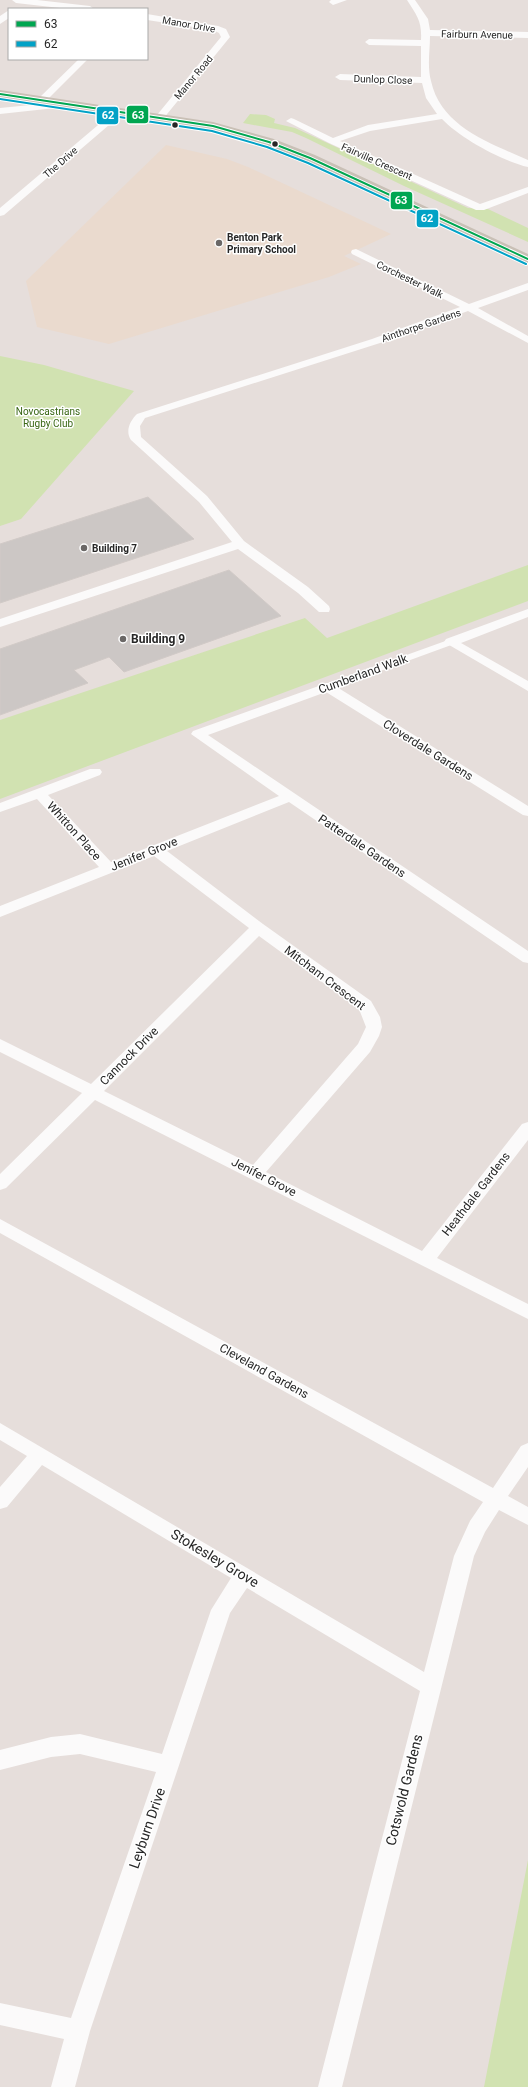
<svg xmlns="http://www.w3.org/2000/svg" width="528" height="2087" viewBox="0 0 528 2087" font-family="Roboto,sans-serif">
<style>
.education{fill:#eadace}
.green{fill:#d1e2b1}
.building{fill:#ccc7c5;stroke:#d1cac7}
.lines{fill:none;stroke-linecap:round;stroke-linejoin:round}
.pedestrian{fill:#fbfafa;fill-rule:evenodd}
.minor{fill:#fbfafa;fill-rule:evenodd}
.primary{fill:#c9c0b6;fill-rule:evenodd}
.bus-1-casing{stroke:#fff;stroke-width:4}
.bus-2-casing{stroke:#fff;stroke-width:4}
.bus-1{stroke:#00a651;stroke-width:2}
.bus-2{stroke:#02a2c6;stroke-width:2}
.bus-dot{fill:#272727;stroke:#fff;stroke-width:1.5}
.poi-dot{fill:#6a6766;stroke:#fff;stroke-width:1.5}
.labels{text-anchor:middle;stroke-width:3;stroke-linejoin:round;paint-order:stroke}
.far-street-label{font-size:10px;fill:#272727;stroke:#fff}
.far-poi-label{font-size:10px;font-weight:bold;fill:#272727;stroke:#fff;text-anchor:start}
.far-park-label{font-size:10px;fill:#386614;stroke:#fff}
.poi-label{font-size:12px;font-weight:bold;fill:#272727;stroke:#fff;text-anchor:start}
.street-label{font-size:12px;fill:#272727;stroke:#fff}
.near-street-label{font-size:14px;fill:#272727;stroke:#fff}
.line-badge{stroke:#fff;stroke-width:1.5}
.badge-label{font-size:11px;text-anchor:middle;font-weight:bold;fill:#fff}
</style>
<rect width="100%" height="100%" fill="#e6dedb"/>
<!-- education -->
<path class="education" d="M166 145 227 159 248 167 391 234 344 256 361 264 329 277 109 344 37 327 26 281Z"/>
<!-- green -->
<path class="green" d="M250 114 266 115 275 119 274 123 295 128 468 208 488 209 528 228V242L404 186 306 138 292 132 243 123Z
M0 356 44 365 134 391 21 519 0 526Z
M528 565V601L0 799V720L305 618 327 638Z
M528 1860V2087H484Z"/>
<!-- building -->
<path class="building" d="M148 497 194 539 0 603V544Z
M229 570 281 616 124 672 109 657 74 670 88 683 0 715V649Z"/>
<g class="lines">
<!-- pedestrian -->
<path class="pedestrian" d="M451 639 456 642 454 644 331 689H323L322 687 323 685Z"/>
<!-- minor -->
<path class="minor" d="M12 0H37L90 6 94 9H69L16 3Z
M331 0H347L333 5 329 2Z
M407 0H415L428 19 430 30 528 32V38L430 36C430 50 427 66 431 81 441 127 490 143 528 160V167C502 161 460 138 442 119L370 131 340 141 480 204 528 187V193L484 210H476L329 143 286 121 291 118 294 119 333 138 368 125 437 114 426 98 422 83 340 80 335 77 340 74 421 77V46L369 45 365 42 369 39 421 40C422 21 417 16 407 0Z
M9 10V18L0 24V16Z
M147 14 218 26 226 29 230 37 163 119 160 120 155 117 157 115 221 37 219 33 213 30 147 20Z
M79 59H88L45 102H39V98Z
M71 101 76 104 74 106 0 114V108Z
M120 108 125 111 123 113 4 215 0 216V208L117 109Z
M356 249 469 304 528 283V290L478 308 528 336V343L468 311 380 343 145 418 140 426 141 437 207 496 244 541 308 587 329 606 330 609 329 612H319L298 593 238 549 0 627V619L232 542 199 502 131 440C125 431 130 421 137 414L372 339 460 307 352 254 351 252 352 250Z
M528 609V617L461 643 528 681V691L444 642 446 639Z
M327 683 332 684 528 806V816L523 815 326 692 208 735 528 951V963L523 962 289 802 167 851 263 924 371 1001 380 1017 382 1027 379 1036 370 1052 266 1172 422 1251 522 1124 528 1122V1140L437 1258 528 1304V1319L95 1100 6 1188 0 1190V1174L82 1093 0 1052V1039L91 1084 249 928 154 856 0 917V906L99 867 37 799 0 812V803L90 769H100L102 772 100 775 48 795 111 862 279 796 191 734 193 731ZM259 936 359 1009 366 1027 358 1044 253 1165 104 1091Z
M0 1219 493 1488 521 1446 528 1443V1467L508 1496 528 1507V1525L499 1510 485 1532 474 1556 342 2087H318L420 1691 247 1588 230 1613 90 2031 75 2087H51L64 2039 0 2025V2003L71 2018 156 1772 80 1754 51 1757 0 1770V1750L51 1737 80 1734 162 1754 211 1610 231 1578 42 1465 7 1507 0 1509V1487L27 1456 0 1440V1423L424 1672 454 1556 470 1521 483 1502 0 1233Z"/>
<!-- primary -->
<path class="primary" d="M0 90 213 122 274 139 315 155 528 254V263L305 161 264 145 211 130 0 98Z"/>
<!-- bus-1 casing -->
<g class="bus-1-casing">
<path id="bus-1" d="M0 94 213 126 269 142 310 158 528 259"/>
</g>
<!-- bus-2 casing -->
<g class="bus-2-casing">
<path id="bus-2" d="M0 99 212 131 267 147 308 163 526 264"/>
</g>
<!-- bus-1 -->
<use href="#bus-1" class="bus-1"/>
<!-- bus-2 -->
<use href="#bus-2" class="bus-2"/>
</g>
<!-- markers -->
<g class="bus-dot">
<circle cx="175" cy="125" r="3.5"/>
<circle cx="275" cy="144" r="3.5"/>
</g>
<g class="poi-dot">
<circle cx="219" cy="243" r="4"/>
<circle cx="84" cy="548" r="4"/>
<circle cx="123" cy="639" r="4"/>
</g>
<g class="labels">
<!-- far-street labels -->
<g class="far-street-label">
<text transform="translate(189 24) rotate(10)" y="4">Manor Drive</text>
<text transform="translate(477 34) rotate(1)" y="4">Fairburn Avenue</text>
<text transform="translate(193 77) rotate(-50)" y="4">Manor Road</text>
<text transform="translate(383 79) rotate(2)" y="4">Dunlop Close</text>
<text transform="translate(377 161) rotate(24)" y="4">Fairville Crescent</text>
<text transform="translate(60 162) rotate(-41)" y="4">The Drive</text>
<text transform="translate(410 279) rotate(26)" y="4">Corchester Walk</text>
<text transform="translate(421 325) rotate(-19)" y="4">Ainthorpe Gardens</text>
</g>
<!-- far-poi labels -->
<g class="far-poi-label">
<text x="227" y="241">Benton Park<tspan x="227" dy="12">Primary School</tspan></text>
<text x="92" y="552">Building 7</text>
</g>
<!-- far-park labels -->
<g class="far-park-label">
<text x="48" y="415">Novocastrians<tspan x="48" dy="12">Rugby Club</tspan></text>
</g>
<!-- poi labels -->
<g class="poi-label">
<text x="131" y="643">Building 9</text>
</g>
<!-- street labels -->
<g class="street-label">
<text transform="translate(363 674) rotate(-20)" y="4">Cumberland Walk</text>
<text transform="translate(428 750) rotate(32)" y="4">Cloverdale Gardens</text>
<text transform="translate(74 831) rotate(48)" y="4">Whitton Place</text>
<text transform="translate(362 846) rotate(34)" y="4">Patterdale Gardens</text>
<text transform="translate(144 854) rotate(-22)" y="4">Jenifer Grove</text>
<text transform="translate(325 978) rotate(37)" y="4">Mitcham Crescent</text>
<text transform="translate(129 1056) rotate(-45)" y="4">Cannock Drive</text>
<text transform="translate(264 1177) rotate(27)" y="4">Jenifer Grove</text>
<text transform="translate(476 1194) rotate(-52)" y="4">Heathdale Gardens</text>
<text transform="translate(264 1371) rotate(29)" y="4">Cleveland Gardens</text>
</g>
<!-- near-street labels -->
<g class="near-street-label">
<text transform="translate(215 1558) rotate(31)" y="5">Stokesley Grove</text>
<text transform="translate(404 1790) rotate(-76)" y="5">Cotswold Gardens</text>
<text transform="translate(147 1828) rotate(-71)" y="5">Leyburn Drive</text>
</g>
</g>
<g class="line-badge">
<rect x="126" y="105" width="23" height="19" rx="4" fill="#00a651"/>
<rect x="96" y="106" width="23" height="19" rx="4" fill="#02a2c6"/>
<rect x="390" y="191" width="23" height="19" rx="4" fill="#00a651"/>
<rect x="416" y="209" width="23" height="19" rx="4" fill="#02a2c6"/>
</g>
<g class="badge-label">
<text x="138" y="119">63</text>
<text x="108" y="119">62</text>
<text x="401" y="204">63</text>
<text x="427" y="222">62</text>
</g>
<!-- legend -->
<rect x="8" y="8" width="140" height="52" fill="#ffffff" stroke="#a9a9a9"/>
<rect x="16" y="21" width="20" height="6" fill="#00a651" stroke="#a9a9a9"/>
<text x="44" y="28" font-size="12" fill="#272727">63</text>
<rect x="16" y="41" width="20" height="6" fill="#02a2c6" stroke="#a9a9a9"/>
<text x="44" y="48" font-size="12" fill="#272727">62</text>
</svg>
